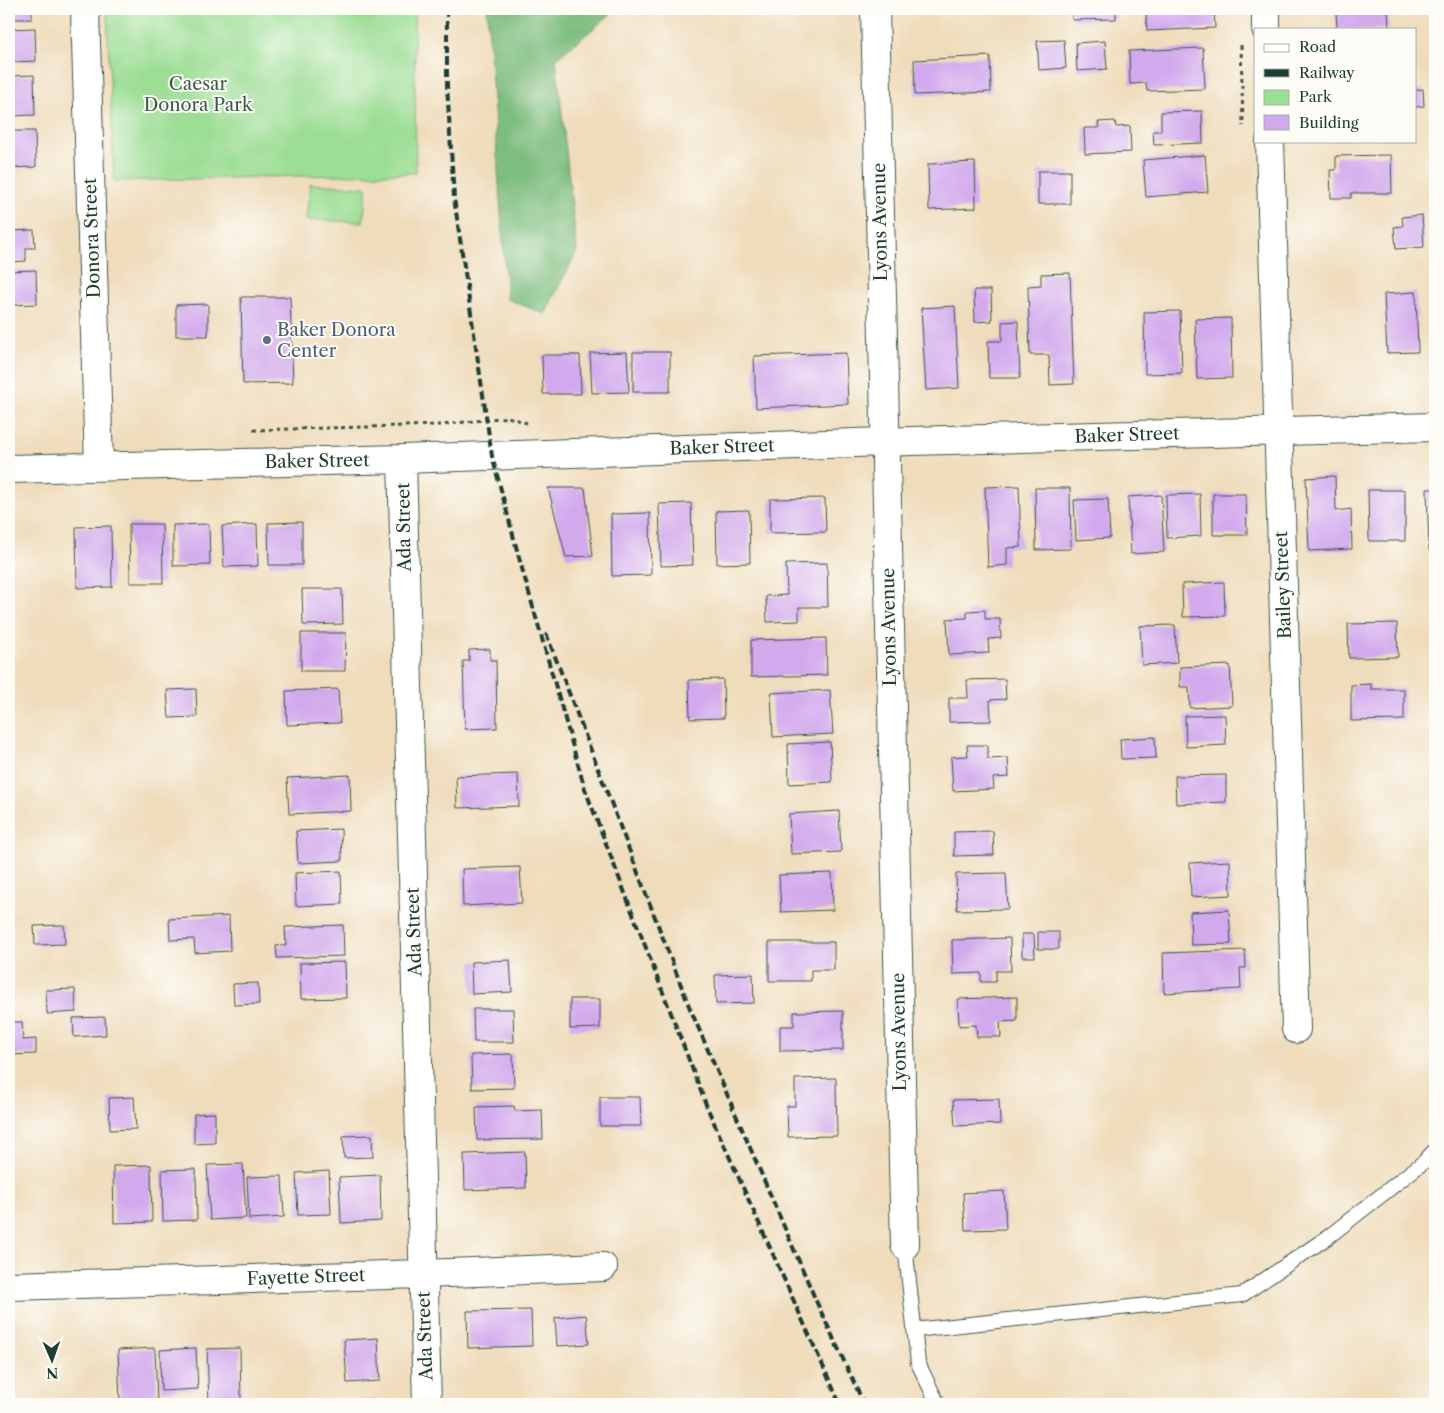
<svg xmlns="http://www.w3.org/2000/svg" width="1444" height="1413" viewBox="0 0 1444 1413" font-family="'Libre Caslon Text',serif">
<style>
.green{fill:#9cde94;stroke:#5e8e64}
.forest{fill:#7dbd7e;stroke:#4e7d59}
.building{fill:#d1a9ec}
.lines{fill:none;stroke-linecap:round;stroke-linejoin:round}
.service-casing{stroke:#3e5548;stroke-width:16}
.minor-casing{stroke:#3e5548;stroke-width:30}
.path{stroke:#3e5548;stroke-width:3;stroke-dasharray:4 4;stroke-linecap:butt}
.service{stroke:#fff;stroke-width:14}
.minor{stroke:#fff;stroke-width:28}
.rail{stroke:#1f3d34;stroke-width:4;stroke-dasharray:8 4;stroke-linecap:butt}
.service-dot{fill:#5c6f8a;stroke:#fdfcf7;stroke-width:2}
.labels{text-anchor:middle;stroke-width:4;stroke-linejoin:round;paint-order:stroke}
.park-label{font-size:18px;fill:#385d47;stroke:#fdfcf7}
.street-label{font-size:18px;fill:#1f3d34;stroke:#fdfcf7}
.service-label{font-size:18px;fill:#4e5e75;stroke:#fdfcf7;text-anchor:start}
</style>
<rect width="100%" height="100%" fill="#fdfcf7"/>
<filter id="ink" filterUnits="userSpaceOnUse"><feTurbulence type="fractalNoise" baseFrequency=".02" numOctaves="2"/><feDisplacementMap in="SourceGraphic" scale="10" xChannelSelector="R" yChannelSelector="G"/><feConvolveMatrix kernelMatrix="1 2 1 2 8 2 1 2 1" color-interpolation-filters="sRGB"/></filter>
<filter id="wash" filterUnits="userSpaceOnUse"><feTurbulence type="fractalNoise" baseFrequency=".0096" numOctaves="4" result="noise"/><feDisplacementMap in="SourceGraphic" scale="20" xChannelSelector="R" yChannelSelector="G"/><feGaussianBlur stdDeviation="1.12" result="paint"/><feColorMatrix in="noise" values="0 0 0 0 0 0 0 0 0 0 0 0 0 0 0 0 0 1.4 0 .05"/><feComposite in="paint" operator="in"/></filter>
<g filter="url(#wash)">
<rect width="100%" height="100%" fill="#efdcbb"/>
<!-- green -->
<path class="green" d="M107 9H414L416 173 114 181Z
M310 184 367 187 363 222 306 220Z"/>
<!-- forest -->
<path class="forest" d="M487 9H617L556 59 577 251 545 314 507 299Z"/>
<g id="blocks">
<!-- building -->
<path class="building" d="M9 9H32V19H9Z
M1072 9H1116V19L1072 20Z
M1146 9H1214L1215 28 1147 31Z
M1388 10 1389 29H1337L1336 12Z
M35 28 36 61 9 62V29Z
M1064 40 1066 68 1039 70 1037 41Z
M1105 41 1107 69 1077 71 1076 43Z
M1203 48 1205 89 1147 91 1146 83 1130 84 1129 51Z
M990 56 991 92 915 95 914 60Z
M34 75 35 115 9 116V76Z
M1423 89 1424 106 1415 107V90Z
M1202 111 1203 143 1154 145 1153 131H1161V112Z
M1115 121 1116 127 1130 126 1131 152 1085 154 1084 128H1099L1098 122Z
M9 131H35L36 167 9 168Z
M1205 155 1208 192 1146 197 1143 160Z
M1391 155 1392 193H1351V198H1331L1330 170H1336V156Z
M975 162 976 208 929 210 928 164Z
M1038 171H1070V204H1038Z
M1422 215 1424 247 1396 249 1394 227 1403 226 1402 217Z
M34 230 35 248H26V261L9 262V231Z
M36 270 37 304 9 305V271Z
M1070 273 1074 384 1050 385 1049 355H1030L1028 286 1041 285V274Z
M974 290H991L992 321 975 322Z
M1416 292 1418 352 1387 353 1384 294Z
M241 297H290L293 383 243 384Z
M208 304V336H176V305Z
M955 306 959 388 926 390 921 308Z
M1180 311 1182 373 1145 374 1144 312Z
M1231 318 1232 378 1197 379 1195 319Z
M1018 321 1020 378H989L988 341H1002V322Z
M627 352 629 392 592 393 590 353Z
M633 352H670V392H633Z
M846 353 848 404 756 408 754 356Z
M542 355H580L581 394H543Z
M1335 476 1336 511 1351 509 1352 549 1309 551 1306 478Z
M1019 486 1021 547 1007 548V565L988 567 985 487Z
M548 488H585L593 556 566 557Z
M1035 488H1070L1071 549 1036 550Z
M1427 489H1435V549L1429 550Z
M1368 490H1405V541H1369Z
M1200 494 1201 536 1167 538 1166 495Z
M1213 494H1246L1247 535H1213Z
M1161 495 1164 552 1131 554 1128 497Z
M825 498 826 532 770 533V499Z
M1108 499 1110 538 1076 540 1074 500Z
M691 503 693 565 661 566 659 504Z
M749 510 750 563 717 564 716 511Z
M650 513 651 575 612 576 611 514Z
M302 522V565H269L268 523Z
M129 524H162L163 583H130Z
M209 524 210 565 173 566V525Z
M257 524 258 566 224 567 222 526Z
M111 526 112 587 77 588 76 527Z
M827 563 828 607H799V621L767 622 766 596 787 595 786 564Z
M1224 582 1225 616 1183 617 1182 584Z
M302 589H342L343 624 303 625Z
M985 610V619H1000L1001 638 988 639 989 653 949 655 947 619 967 618V611Z
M1397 623 1398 657 1349 658 1348 624Z
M1175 625 1177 663 1142 665 1140 626Z
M301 633H346L345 671H301Z
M826 638 827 675 751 677V640Z
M490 649V660H496L497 728 465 729 463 661H469V650Z
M1230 665 1232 706 1190 708 1189 687H1180V667Z
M723 679 724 718 690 719 689 680Z
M1005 679 1006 699 990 700 991 721 949 722V698H968L967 680Z
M1371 684V689H1404V720L1351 721V685Z
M196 689 197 717 169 718 167 690Z
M338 689 340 723 287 725 286 691Z
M830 690 833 734 773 737 771 693Z
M1225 715 1226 745 1186 747 1185 716Z
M1155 737 1156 758 1121 759 1120 739Z
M830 742 832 782 789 784 788 744Z
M967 745H988V759L1008 758 1009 777 993 778 994 789 953 791 951 757 968 756Z
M518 774 519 806 457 808 456 776Z
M350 775 351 811 289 814 287 778Z
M1226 775V802L1176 804 1175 776Z
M839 811 841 852 791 854 789 814Z
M341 829 342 861 298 863 296 831Z
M993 831 994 855 954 856V832Z
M1230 861 1231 895 1191 897 1190 863Z
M520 867 522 903 463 906 462 869Z
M341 871 342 904 296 906 295 873Z
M832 873 833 910 781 912 779 875Z
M1006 873 1008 909 957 910 956 874Z
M1229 910 1231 944 1191 945 1190 912Z
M229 916 230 951 195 953 194 939 170 940 169 919Z
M64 925 65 944 35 945 34 926Z
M343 925 344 956 277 958 276 946 286 945 285 927Z
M1038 932H1059V949H1038Z
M1022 934H1034L1035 957H1022Z
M1010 938 1011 971H996V982H981V973L953 974 952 940Z
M769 942H834V970H811V981H769Z
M1245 950 1246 968H1240L1241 989 1164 993 1163 953Z
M510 960 512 992 472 994 471 962Z
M345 962 346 998 301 999 300 963Z
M753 974 754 1003 716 1004 715 975Z
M258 983 259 1004 234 1005 233 984Z
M75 989 76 1012 47 1014 46 990Z
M1017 997V1021L1000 1022 1001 1037H977L976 1025 959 1026 958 999Z
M570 999H600V1028L570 1029Z
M473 1009H513L514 1042H474Z
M843 1011V1050L780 1051V1026H794V1012Z
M105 1017 106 1035 74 1037 73 1018Z
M9 1022H22L23 1040 36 1039V1054L9 1055Z
M513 1054 514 1088 472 1089 471 1055Z
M836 1078 837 1136 788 1137 787 1106H795V1079Z
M134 1097 136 1129 110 1130 109 1098Z
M600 1097H640L641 1126H600Z
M999 1099 1000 1124 955 1126 953 1100Z
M514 1106 515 1111 542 1110 543 1139 477 1140 476 1107Z
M215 1113V1143L194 1144V1114Z
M372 1135 373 1157 344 1158 343 1136Z
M525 1152 526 1188 465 1190 464 1154Z
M243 1164 246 1218 210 1220 207 1165Z
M151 1165 152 1222 114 1223 113 1166Z
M196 1169 197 1220 163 1221 162 1170Z
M329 1171 331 1214 298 1215 296 1173Z
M380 1175 381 1221 341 1223 339 1177Z
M282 1176 284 1217 249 1219 247 1177Z
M1004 1191 1006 1229 965 1230 963 1193Z
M531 1310 532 1346 468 1348 467 1311Z
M586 1315 589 1344 557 1346 555 1318Z
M378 1338 380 1381 347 1383 344 1340Z
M155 1348 157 1401 120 1402 118 1350Z
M196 1348 198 1389 161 1391 160 1350Z
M240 1348 241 1404H209L207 1349Z
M9 1359H10L12 1395H9Z
M376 1400 377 1404H346V1401Z"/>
</g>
</g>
<g filter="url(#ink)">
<use href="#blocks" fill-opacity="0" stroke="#3e5548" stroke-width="1"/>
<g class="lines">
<!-- service casing -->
<g class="service-casing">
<path id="service" d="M905 1245 918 1363 938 1404
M914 1330 1242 1295 1328 1237 1425 1161 1435 1150"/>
</g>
<!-- minor casing -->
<g class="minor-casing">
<path id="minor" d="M85 9 99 466
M875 9 905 1245
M1266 9V29
M1270 141 1296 1029
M402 459 427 1404
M9 469 402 459 911 441 1435 427
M9 1286 423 1274 603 1267"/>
</g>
<!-- path -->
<path class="path" d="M1241 45 1243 126
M253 430 440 425 508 417 527 423"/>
<!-- service -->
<use href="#service" class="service"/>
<!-- minor -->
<use href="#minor" class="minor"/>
<!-- rail -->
<path class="rail" d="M447 9V85L454 198 492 456 521 565 585 789 707 1107 840 1404
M546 633 689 1006 817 1303 864 1404"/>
</g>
</g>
<!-- markers -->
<circle class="service-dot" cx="267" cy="340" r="5"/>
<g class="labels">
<!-- park labels -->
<g class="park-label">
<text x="198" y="90">Caesar<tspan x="198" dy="21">Donora Park</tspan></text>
</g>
<!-- street labels -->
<g class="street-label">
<text transform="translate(880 222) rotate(-91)" y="6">Lyons Avenue</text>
<text transform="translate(92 238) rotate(-92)" y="6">Donora Street</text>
<text transform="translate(1127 435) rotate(-2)" y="6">Baker Street</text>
<text transform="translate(722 447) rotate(-2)" y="6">Baker Street</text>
<text transform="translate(317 461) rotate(-1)" y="6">Baker Street</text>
<text transform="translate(404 527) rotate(-91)" y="6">Ada Street</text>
<text transform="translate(1283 585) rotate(-92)" y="6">Bailey Street</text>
<text transform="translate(889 627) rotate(-91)" y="6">Lyons Avenue</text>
<text transform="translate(414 932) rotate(-92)" y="6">Ada Street</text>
<text transform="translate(899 1032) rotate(-91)" y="6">Lyons Avenue</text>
<text transform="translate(306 1277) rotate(-2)" y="6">Fayette Street</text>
<text transform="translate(425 1336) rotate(-92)" y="6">Ada Street</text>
</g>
<!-- service labels -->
<g class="service-label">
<text x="277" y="336">Baker Donora<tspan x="277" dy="21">Center</tspan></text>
</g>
</g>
<!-- margin -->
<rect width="1444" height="1413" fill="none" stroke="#fdfcf7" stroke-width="30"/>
<!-- legend -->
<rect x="1254" y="28" width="162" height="115" fill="#fdfcf7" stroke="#a4b0a9"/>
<rect x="1264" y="44" width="25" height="8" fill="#ffffff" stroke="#a4b0a9"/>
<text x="1299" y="52" font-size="15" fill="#1f3d34">Road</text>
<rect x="1264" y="69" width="25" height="8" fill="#1f3d34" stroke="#a4b0a9"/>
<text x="1299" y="78" font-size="15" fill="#1f3d34">Railway</text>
<rect x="1264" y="90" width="25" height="15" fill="#9cde94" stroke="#a4b0a9"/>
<text x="1299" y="102" font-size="15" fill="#1f3d34">Park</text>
<rect x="1264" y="115" width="25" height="15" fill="#d1a9ec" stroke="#a4b0a9"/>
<text x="1299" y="128" font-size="15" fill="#1f3d34">Building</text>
<!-- north arrow -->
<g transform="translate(52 1360) rotate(178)" stroke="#fdfcf7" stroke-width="4" paint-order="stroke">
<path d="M0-4L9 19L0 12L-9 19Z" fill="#1f3d34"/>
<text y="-8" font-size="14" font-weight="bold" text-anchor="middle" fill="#1f3d34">N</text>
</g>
</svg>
